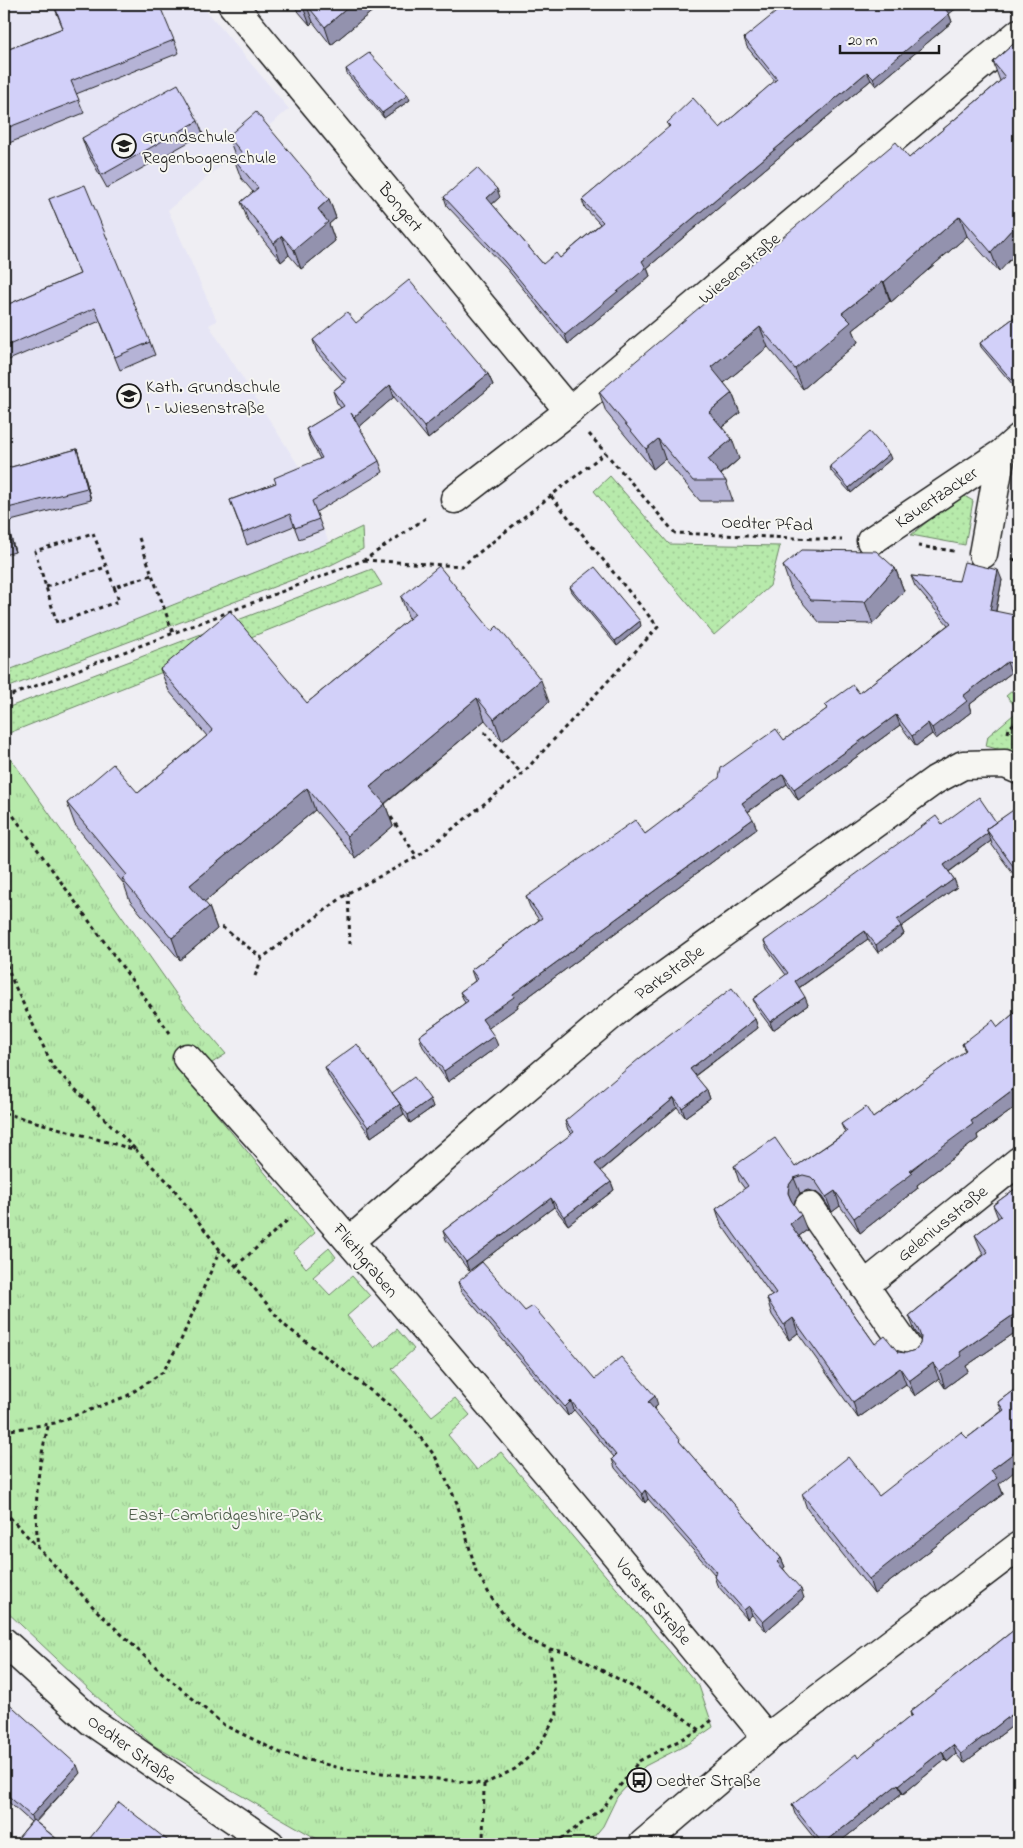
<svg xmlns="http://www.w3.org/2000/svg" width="1023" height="1848" viewBox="0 0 1023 1848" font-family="'Indie Flower',sans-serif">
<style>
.built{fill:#e6e5f5}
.grass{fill:url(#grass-dots);stroke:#6a8364}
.park{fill:url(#park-tufts);stroke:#6a8364}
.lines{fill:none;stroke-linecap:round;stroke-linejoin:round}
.street-casing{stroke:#1c1c1c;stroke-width:31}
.secondary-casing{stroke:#1c1c1c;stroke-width:31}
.path{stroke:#1c1c1c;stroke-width:3;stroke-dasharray:4 4;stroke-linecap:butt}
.street{stroke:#f6f6f2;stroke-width:28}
.secondary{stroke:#f6f6f2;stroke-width:28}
.wall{fill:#b5b3d6;stroke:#1c1c1c}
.shaded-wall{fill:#9392ae;stroke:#1c1c1c}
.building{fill:#d2d0f9;stroke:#1c1c1c}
.labels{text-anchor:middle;stroke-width:4;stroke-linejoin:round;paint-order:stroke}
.poi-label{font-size:18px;fill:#1c1c1c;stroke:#f6f6f2;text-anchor:start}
.street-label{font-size:18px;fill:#1c1c1c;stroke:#f6f6f2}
.park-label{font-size:18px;fill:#4a5a47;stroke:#f6f6f2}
</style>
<defs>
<pattern id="grass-dots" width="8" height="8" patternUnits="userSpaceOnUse" patternTransform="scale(1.25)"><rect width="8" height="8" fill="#b7eaab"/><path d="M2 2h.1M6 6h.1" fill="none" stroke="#9dc893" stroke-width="1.8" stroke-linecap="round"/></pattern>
<pattern id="park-tufts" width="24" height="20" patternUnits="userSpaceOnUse" patternTransform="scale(1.25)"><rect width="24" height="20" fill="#b7eaab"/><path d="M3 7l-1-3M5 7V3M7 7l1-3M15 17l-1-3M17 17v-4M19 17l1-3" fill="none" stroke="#9dc893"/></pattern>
</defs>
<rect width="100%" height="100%" fill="#efeef3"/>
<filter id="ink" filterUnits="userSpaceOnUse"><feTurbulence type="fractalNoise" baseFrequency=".02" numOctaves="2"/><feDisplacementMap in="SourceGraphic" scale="10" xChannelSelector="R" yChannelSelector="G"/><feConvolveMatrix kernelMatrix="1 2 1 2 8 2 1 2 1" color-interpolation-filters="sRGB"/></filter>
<g filter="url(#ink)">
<!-- built -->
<path class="built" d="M4 4H201L289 109 168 210 217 321 209 325 300 468 329 543 4 672Z"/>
<!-- grass -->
<path class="grass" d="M610 476 669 544 780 546 770 586 714 635 594 491Z
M961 494 973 501 965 545 911 535Z
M362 527 363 549 329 566 4 689V672L329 543Z
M372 569 382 585 4 735V709Z
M1019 685V755L986 746 988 736 1019 710 1006 696Z"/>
<!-- park -->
<path class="park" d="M4 749 181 1001 226 1054 187 1079 315 1233 293 1252 306 1268 329 1248 336 1257 313 1277 330 1295 352 1276 370 1296 347 1316 374 1348 397 1329 414 1349 392 1369 432 1416 455 1398 470 1415 448 1435 477 1470 501 1452 699 1686 713 1727 690 1743 645 1766 617 1797 603 1826 588 1844H326L153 1745 108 1707 4 1609Z"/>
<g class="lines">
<!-- street casing -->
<g class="street-casing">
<path id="street" d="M232 4 569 411
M455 499 569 411 1019 33
M871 541 1001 454 1019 438
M983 554 1001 454
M187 1058C387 1279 578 1507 767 1738
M809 1206 911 1353
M350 1241 489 1119 625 1004 935 780 963 765 1005 764 1019 770
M864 1286 1019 1161"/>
</g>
<!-- secondary casing -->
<g class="secondary-casing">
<path id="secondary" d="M4 1642 91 1721 270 1844
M643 1844 767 1738 1019 1546"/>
</g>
<!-- path -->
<path class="path" d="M589 434 675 533 842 540
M139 538 173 633
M918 546 954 551
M1012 559 1019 561
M364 560 462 566 605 453
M46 587 106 567
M115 589 93 533 35 551 57 623 119 601 114 587 152 575
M4 698 364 560 429 516
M484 732 522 774
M1008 733 1009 728 1019 719
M4 803 170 1033
M391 817 417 857
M348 893 350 944
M222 927 262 958
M4 957 13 982 53 1067 135 1149
M255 976 262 958 348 893 417 857 522 774 658 627 551 496
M4 1113 136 1150 170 1184 220 1250 236 1266 284 1325 383 1400 408 1422 435 1456 457 1503 476 1571 494 1602 512 1625 529 1640 550 1649 570 1653 663 1703 700 1730
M236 1266 290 1218
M4 1431 55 1423 127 1396 163 1372 181 1340 220 1250
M4 1511 97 1611 159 1670 224 1725 281 1753 344 1769 484 1784 515 1769 536 1751 557 1715 550 1649
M38 1549C34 1503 37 1468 49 1423
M483 1844 484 1784
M554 1844 603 1808 639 1761 700 1730 712 1720"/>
<!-- street -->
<use href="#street" class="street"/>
<!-- secondary -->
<use href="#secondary" class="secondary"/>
</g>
<!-- wall -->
<path class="wall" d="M53 4H109L111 9 174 40 179 53 76 94 84 113 4 145V51L63 28Z
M292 4H373L375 9 331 45 313 22 310 25Z
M949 14 952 22 876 86 871 80 647 268 650 276 568 344 507 269 447 206 444 197H500L492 204 543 264 560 258 600 224 585 208 582 200 669 128 667 123 720 128 775 81 747 47 744 38Z
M1019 39 999 272 967 236 891 302 890 301 853 330 858 342 803 389 768 347 724 383 732 393 740 413 722 427 739 459 721 475 726 481 733 501H700L665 459 653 469 606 412 599 392 909 158 1000 81 993 62Z
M346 69 410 100 384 118 347 74Z
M198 121 203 134 107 188 87 152 82 138Z
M228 136 329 199 336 218 329 224 335 241 301 269 289 255 281 262 248 221 241 202 253 192 241 178 234 159 237 157 235 155Z
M49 199 150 342 155 355 120 370 100 321 4 362V306L80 274Z
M1019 314 1018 391 981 347 980 343Z
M356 323 488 374 493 385 428 439 394 397 359 427 379 461 383 472 316 512 323 530 299 539 294 526 247 545 230 500 276 483 320 459 310 440 306 429 341 408 337 403 333 391 344 382 317 352 313 340Z
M77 449 81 462 91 500 7 522 15 552 4 555V469Z
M891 459 851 493 831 471 830 466Z
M783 566 895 568 904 591 873 624 820 623 791 589Z
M911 576 959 581 1002 580 996 611 1019 674 1011 673 969 705 971 712 936 739 932 734 916 746 900 725 798 800 787 784 748 812 757 829 517 1005 518 1007 488 1028 498 1046 448 1082 423 1047 419 1036 465 1003 460 992 475 981 471 970 539 920 530 907 526 897 645 834 784 740 827 709 825 705 859 693 948 625 915 586Z
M570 587 641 626 617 646 572 592Z
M401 597 549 702 502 741 485 720 385 804 393 826 355 858 315 810 204 902 209 907 217 929 180 960 130 901 124 884 75 825 67 803 138 793 207 736 169 691 160 669 307 703 409 619Z
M1019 807V882L992 845 991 841 949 872 954 879 957 887 901 927 904 934 878 953 868 939 799 988 808 1005 773 1030 756 1007 753 999 786 975 767 949 764 941 942 824 996 822Z
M1019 1009V1105L977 1135 978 1139 917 1185 918 1188 860 1233 840 1206 832 1212 822 1197 816 1192 808 1190 800 1193 795 1200 794 1205 807 1230 799 1236 875 1344 906 1353 915 1350 920 1344 921 1339 915 1331 909 1316 984 1254 981 1250 975 1235 998 1218 993 1205 1019 1186V1330L966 1366 968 1371 945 1388 939 1379 915 1396 906 1384 858 1418 798 1333 789 1340 772 1315 767 1299 772 1296 721 1224 716 1209 745 1189 739 1181 734 1166 795 1167 845 1133 841 1124 873 1118 965 1051 962 1044 998 1027Z
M755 1019 758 1028 695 1076 707 1090 710 1099 685 1117 677 1107 601 1171 611 1182 614 1190 568 1225 554 1207 469 1271 446 1240 443 1231 572 1134 568 1130 565 1121Z
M325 1067 392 1093 430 1099 433 1107 410 1123 403 1113 404 1114 371 1137 329 1077Z
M458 1282 525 1311 595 1379 658 1405 654 1409 683 1446 781 1558 785 1567 783 1568 804 1598 766 1631 752 1615 747 1619 717 1585 714 1576 715 1575 648 1499 645 1503 615 1468 612 1459 614 1457 574 1410 568 1416 461 1291Z
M1019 1386 999 1484 1003 1494 874 1594 807 1509 802 1494 879 1496 967 1438 1002 1411 998 1402Z
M1019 1626V1721L964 1763 956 1754 947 1762 945 1760 903 1794 902 1793 837 1844H819L795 1814 792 1805 858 1758 911 1716 910 1712Z
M4 1699 80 1773 36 1822 63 1844H15L14 1843 31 1822 4 1798Z
M90 1838 172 1844H92Z"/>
<!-- shaded-wall -->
<path class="shaded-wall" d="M306 4 313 22 310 25 303 7Z
M352 4H373L375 9 331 45 325 27Z
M949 4H962L949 14 952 22 876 86 873 78Z
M867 72 871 80 647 268 650 276 568 344 565 335 642 261Z
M408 95 410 100 384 118 382 113Z
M497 189 500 197 490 206 487 198Z
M329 199 336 218 329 224 335 241 301 269 294 250 318 209Z
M960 216 967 236 891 302 884 282Z
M1019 223V250L999 272 991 252 1013 228Z
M282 236 289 255 281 262 274 243Z
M883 281 890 301 853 330 858 342 803 389 795 369 842 313Z
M760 327 768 347 719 387 711 367Z
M488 374 493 385 428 439 424 427Z
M1019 384V390L1018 391 1017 386Z
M390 385 394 397 358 428 354 417Z
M732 393 740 413 716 432 709 412Z
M658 439 665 459 653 469 646 449Z
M732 439 739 459 715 479 708 459Z
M77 449 81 462 91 500 87 488Z
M889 454 891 459 851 493 849 488Z
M4 513 7 522 15 552 10 539Z
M895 568 904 591 873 624 865 602Z
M998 570 1002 580 994 620 990 610Z
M640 621 641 626 617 646 615 641Z
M1019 644V674L1015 664Z
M1007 662 1011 673 969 705 971 712 936 739 932 728 963 696Z
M541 680 549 702 502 741 494 719Z
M477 698 485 720 378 809 370 787Z
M896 715 900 725 798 800 794 789Z
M928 723 932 734 916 746 912 736Z
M783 774 787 784 746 813 742 803Z
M307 788 315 810 198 907 190 885Z
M385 804 393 826 355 858 347 836Z
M753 819 757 829 517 1005 518 1007 486 1030 482 1019 513 994Z
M988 833 991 841 947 873 944 865Z
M954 879 957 887 901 927 904 934 878 953 876 945 897 920Z
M209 907 217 929 180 960 172 938Z
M865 931 868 939 797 989 795 981Z
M805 997 808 1005 773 1030 770 1022Z
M755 1019 758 1028 693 1077 690 1069Z
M494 1036 498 1046 448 1082 444 1071Z
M1019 1085V1105L977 1135 978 1139 917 1185 918 1188 860 1233 854 1218 971 1121Z
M707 1090 710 1099 685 1117 682 1108Z
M674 1098 677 1107 598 1173 595 1164Z
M430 1099 433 1107 410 1123 408 1115Z
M400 1104 404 1114 371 1137 368 1127Z
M794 1178 800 1193 795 1200 794 1208 788 1193 789 1185Z
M611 1182 614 1190 568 1225 564 1217Z
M835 1191 840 1206 832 1212 826 1197Z
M551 1198 554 1207 469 1271 466 1262Z
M801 1215 807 1230 795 1239 790 1224Z
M1019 1311V1330L966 1366 968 1371 945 1388 940 1372 960 1352Z
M793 1318 798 1333 789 1340 784 1325Z
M933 1363 939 1379 915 1396 909 1381Z
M900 1368 906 1384 858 1418 853 1402Z
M655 1396 658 1405 651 1411 648 1402Z
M571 1401 574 1410 568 1416 565 1407Z
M1019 1449V1468L999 1484 1003 1494 874 1594 869 1579 991 1470Z
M645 1490 648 1499 645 1503 642 1494Z
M781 1558 785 1567 780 1571 777 1562Z
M801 1589 804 1598 766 1631 763 1622Z
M749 1606 752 1615 747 1619 744 1610Z
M1019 1709V1721L964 1763 961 1754Z
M953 1745 956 1754 947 1762 943 1753Z
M942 1751 945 1760 903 1794 899 1785Z
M77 1765 80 1773 33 1824 31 1816Z
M898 1784 902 1793 837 1844H823Z"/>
<!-- building -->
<path class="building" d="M54 4H109L111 9 123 4H159L174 40 71 81 79 100 4 129V51L63 28Z
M301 4H352L325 27 306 4 303 7Z
M786 4H949L944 7 949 14 873 78 867 72 642 261 646 268 565 335 504 261 444 197 477 168 497 189 487 198 543 264 556 253 560 258 603 222 582 200 670 126 667 123 693 98 720 128 777 79 744 38Z
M1019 39V223L1013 228 991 252 960 216 884 282 883 281 842 313 851 322 795 369 760 327 711 367 732 393 709 412 732 439 708 459 726 481H693L658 439 646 449 599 392 896 142 909 158 1005 77 993 62Z
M369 53 408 95 382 113 346 69Z
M178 84 198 121 102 175 82 138Z
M256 112 329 199 318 209 328 222 294 250 282 236 274 243 241 202 258 188 234 159 242 153 228 136Z
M85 185 150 342 115 357 95 308 4 347V306L80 274 49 199Z
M409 280 488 374 424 427 390 385 354 417 351 413 379 461 312 501 319 519 295 528 290 514 243 533 230 500 276 483 274 478 322 458 306 429 344 406 333 391 347 380 313 340 347 312 356 323Z
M1019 314V384L1017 386 980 343Z
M870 432 889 454 849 488 830 466Z
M77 449 87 488 4 509V469Z
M4 514 10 539 4 541Z
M802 550 876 551 895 568 865 602 811 600 783 566Z
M964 562 998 570 990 610 1019 616V644L1015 664 1007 662 963 696 967 701 932 728 928 723 912 736 896 715 794 789 783 774 742 803 753 819 513 994 514 997 482 1019 494 1036 444 1071 419 1036 468 1001 460 992 478 979 471 970 542 918 526 897 635 820 645 834 719 778 721 768 776 729 784 740 828 708 825 705 853 685 859 693 951 623 911 576 959 581Z
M439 566 492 631 497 626 541 680 494 719 477 698 370 787 385 804 347 836 307 788 190 885 209 907 172 938 122 879 127 875 67 803 113 764 138 793 213 731 160 669 230 611 307 703 415 614 401 597Z
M595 567 640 621 615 641 570 587Z
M979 797 996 822 986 829 988 833 944 865 954 879 897 920 901 926 876 945 865 931 795 981 805 997 770 1022 753 999 788 973 764 941 936 816 942 824Z
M1019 806V874L986 829Z
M732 988 755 1019 690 1069 707 1090 682 1108 674 1098 595 1164 611 1182 564 1217 551 1198 466 1262 443 1231 574 1132 565 1121 640 1058Z
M1019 1009V1085L971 1121 973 1124 910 1170 913 1173 854 1218 835 1191 826 1197 816 1182 811 1177 803 1175 794 1178 789 1185 788 1193 791 1200 801 1215 790 1224 875 1344 885 1336 898 1352 906 1353 915 1350 920 1344 921 1337 918 1329 909 1316 988 1252 975 1235 1001 1216 993 1205 1019 1186V1311L960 1352 962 1356 940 1372 933 1363 909 1381 900 1368 853 1402 793 1318 784 1325 767 1299 776 1293 716 1209 748 1186 734 1166 775 1138 795 1167 847 1132 841 1124 866 1107 873 1118 966 1050 962 1044 993 1020 998 1027Z
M357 1044 400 1104 368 1127 325 1067Z
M414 1077 430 1099 408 1115 392 1093Z
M482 1262 525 1311 533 1306 595 1379 621 1357 655 1396 648 1402 680 1440 679 1441 781 1558 777 1562 801 1589 763 1622 749 1606 744 1610 714 1576 717 1572 645 1490 642 1494 612 1459 616 1455 571 1401 565 1407 458 1282Z
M1019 1386V1449L991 1470 997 1478 869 1579 802 1494 848 1457 879 1496 961 1432 967 1438 1004 1410 998 1402Z
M1019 1626V1709L961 1754 953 1745 943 1753 942 1751 899 1785 898 1784 823 1844 792 1805 856 1754 858 1758 912 1715 910 1712Z
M4 1699 77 1765 31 1816 4 1792Z
M119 1802 172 1844H97L90 1838Z
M33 1820 63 1844H16L14 1843Z
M748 1840 751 1844H743Z"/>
</g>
<!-- icons -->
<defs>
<g id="school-ring" transform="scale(1.25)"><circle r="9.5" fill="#f6f6f2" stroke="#1c1c1c" stroke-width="1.5"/><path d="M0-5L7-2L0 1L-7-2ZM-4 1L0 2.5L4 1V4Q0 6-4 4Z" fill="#1c1c1c"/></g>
<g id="bus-ring" transform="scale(1.25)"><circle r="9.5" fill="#f6f6f2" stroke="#1c1c1c" stroke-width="1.5"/><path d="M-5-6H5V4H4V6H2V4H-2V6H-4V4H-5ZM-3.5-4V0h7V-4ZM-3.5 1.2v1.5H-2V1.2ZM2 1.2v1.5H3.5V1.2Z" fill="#1c1c1c"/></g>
</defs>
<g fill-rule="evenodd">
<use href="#school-ring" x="124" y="146"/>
<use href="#school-ring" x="129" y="396"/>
<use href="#bus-ring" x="639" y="1780"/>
</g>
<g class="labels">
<!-- poi labels -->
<g class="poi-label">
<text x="142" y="142">Grundschule<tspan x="142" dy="21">Regenbogenschule</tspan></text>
<text x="146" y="392">Kath. Grundschule<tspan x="146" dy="21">I – Wiesenstraße</tspan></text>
<text x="656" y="1786">Oedter Straße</text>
</g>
<!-- street labels -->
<g class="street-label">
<text transform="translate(401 207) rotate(50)" y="6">Bongert</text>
<text transform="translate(739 268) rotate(-40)" y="6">Wiesenstraße</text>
<text transform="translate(936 497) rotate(-34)" y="6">Kauertzacker</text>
<text transform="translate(767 523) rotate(2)" y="6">Oedter Pfad</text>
<text transform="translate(669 972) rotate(-36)" y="6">Parkstraße</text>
<text transform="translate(942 1223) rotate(-39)" y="6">Geleniusstraße</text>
<text transform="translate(366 1260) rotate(50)" y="6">Fliethgraben</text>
<text transform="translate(654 1601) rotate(50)" y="6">Vorster Straße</text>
<text transform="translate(132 1749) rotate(36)" y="6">Oedter Straße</text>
</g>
<!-- park labels -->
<g class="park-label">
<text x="225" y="1520">East-Cambridgeshire-Park</text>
</g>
</g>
<!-- margin -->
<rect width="1023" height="1848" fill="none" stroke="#f6f6f2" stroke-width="20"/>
<rect x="10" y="10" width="1003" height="1828" fill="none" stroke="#1c1c1c" stroke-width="2" filter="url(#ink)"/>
<!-- scale -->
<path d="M840 45v8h99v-8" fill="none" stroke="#1c1c1c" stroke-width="2.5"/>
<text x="848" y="45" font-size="15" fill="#1c1c1c" stroke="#f6f6f2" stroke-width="4" paint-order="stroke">20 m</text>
</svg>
